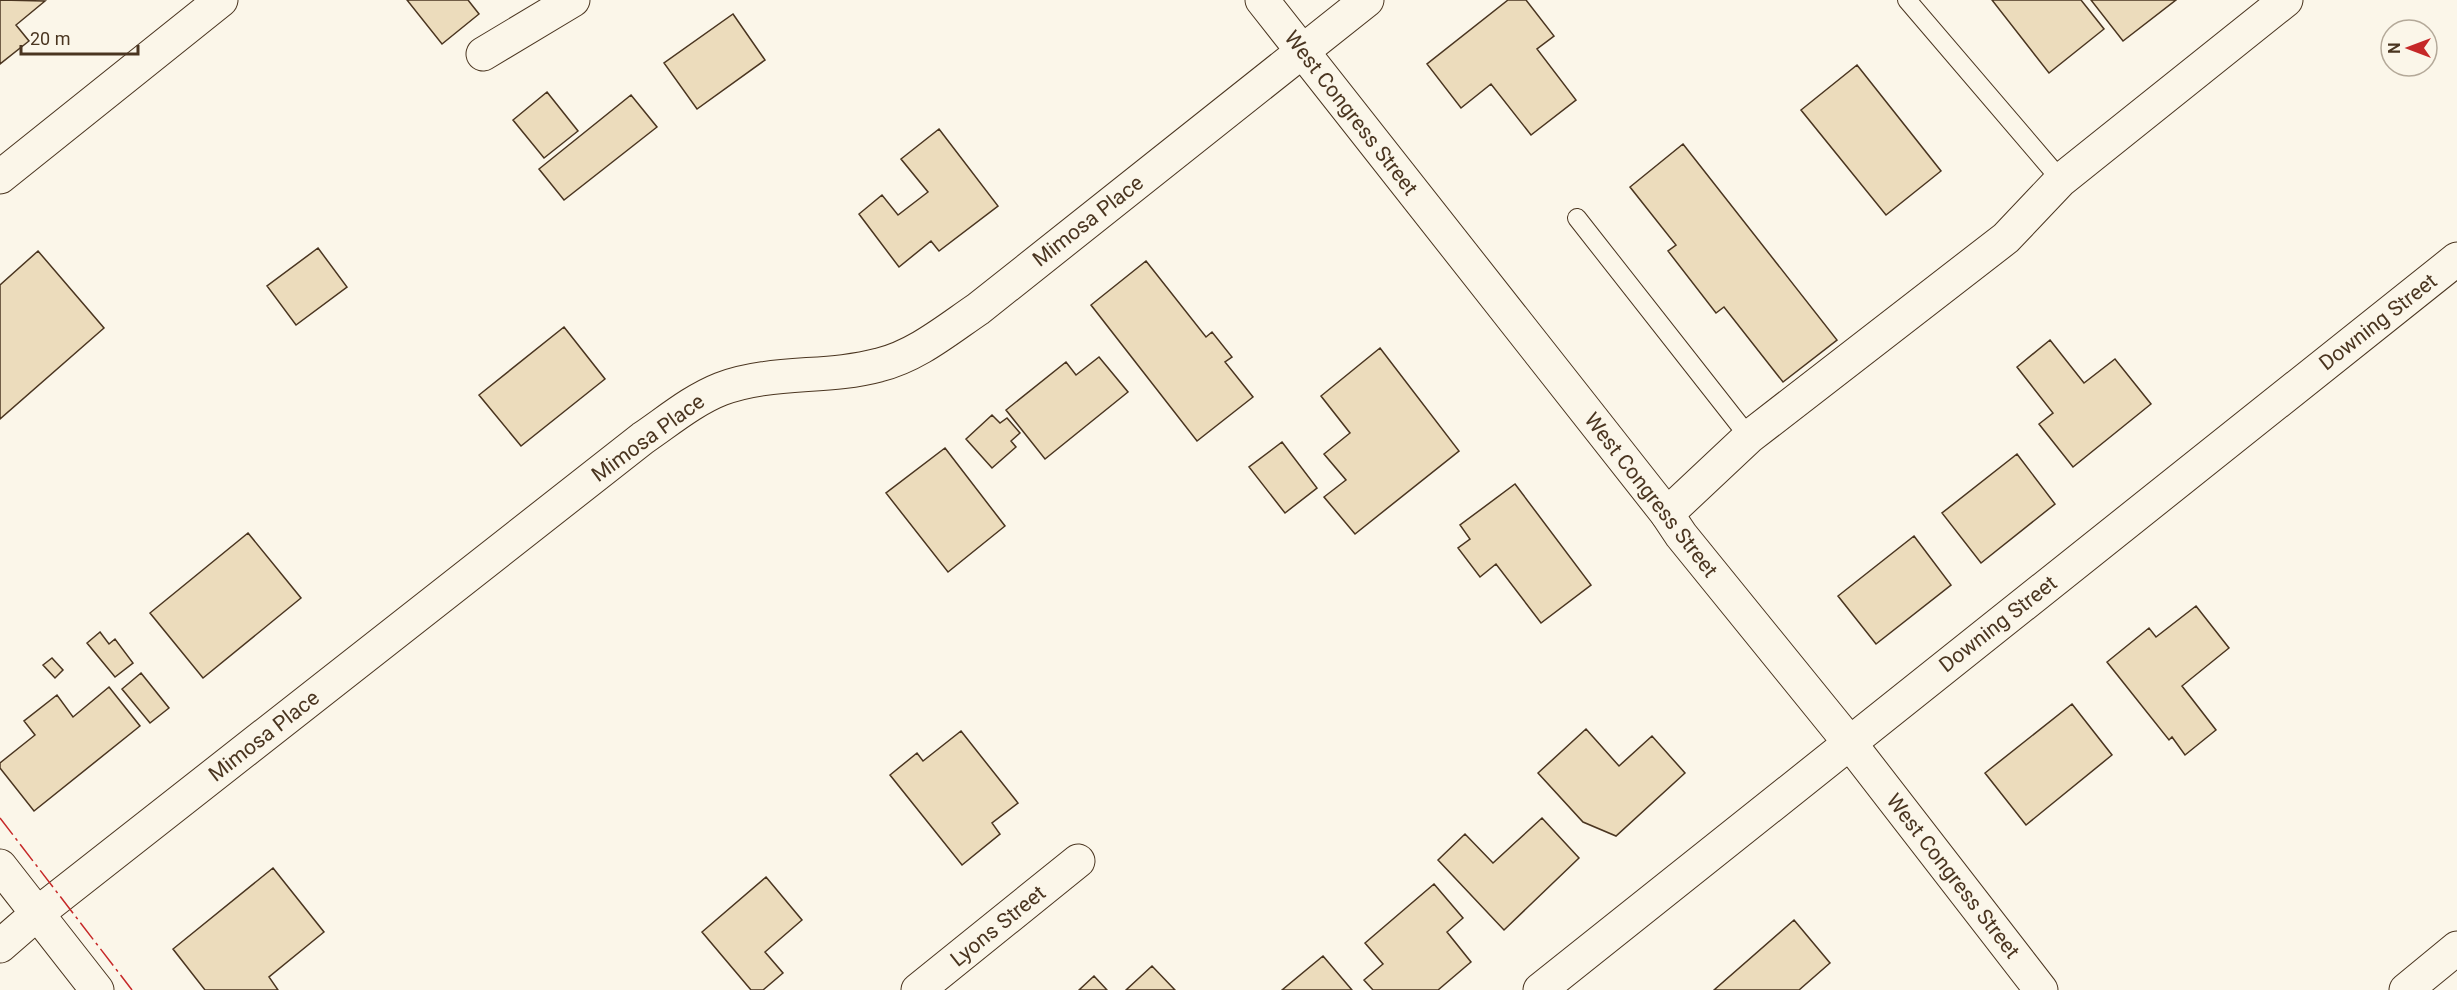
<svg xmlns="http://www.w3.org/2000/svg" width="2457" height="990" viewBox="0 0 2457 990" font-family="Roboto,sans-serif">
<style>
.building{fill:#ecdcbc;stroke:#4a3520;stroke-width:1.5}
.lines{fill:none;stroke-linecap:round;stroke-linejoin:round}
.service-casing{stroke:#4a3520;stroke-width:20}
.minor-casing{stroke:#4a3520;stroke-width:35}
.tertiary-casing{stroke:#4a3520;stroke-width:35}
.secondary-casing{stroke:#4a3520;stroke-width:35}
.service{stroke:#fbf6e9;stroke-width:18}
.minor{stroke:#fbf6e9;stroke-width:33}
.tertiary{stroke:#fbf6e9;stroke-width:33}
.secondary{stroke:#fbf6e9;stroke-width:33}
.power{stroke:#c62828;stroke-width:1.5;stroke-dasharray:21 4.5 3 4.5;stroke-linecap:butt}
.labels{text-anchor:middle;stroke-width:4.5;stroke-linejoin:round;paint-order:stroke}
.street-label{font-size:21px;fill:#4a3520;stroke:#fbf6e9}
</style>
<rect width="100%" height="100%" fill="#fbf6e9"/>
<!-- building -->
<path class="building" d="M0 0 45 1 16 25 29 41 0 64Z
M407 0H468L479 14 442 44Z
M1508 0H1526L1554 36 1537 49 1576 100 1531 135 1491 84 1461 108 1427 64Z
M1992 0H2081L2104 29 2049 73Z
M2091 0H2176L2123 41Z
M733 14 765 60 697 109 664 63Z
M1857 65 1941 171 1886 215 1801 110Z
M547 92 578 131 544 158 513 120Z
M631 95 657 127 564 200 539 169Z
M939 129 998 206 939 251 931 241 899 267 859 214 882 195 898 215 928 192 901 159Z
M1683 144 1837 340 1783 382 1724 307 1716 313 1668 251 1676 245 1630 187Z
M318 248 347 287 296 325 267 286Z
M38 251 104 328 0 419V285Z
M1146 261 1206 337 1212 332 1232 357 1225 362 1253 397 1197 441 1091 305Z
M564 327 605 379 521 446 479 395Z
M2050 340 2084 383 2115 359 2151 404 2073 467 2039 424 2053 413 2017 367Z
M1380 348 1459 451 1355 534 1324 497 1346 480 1324 454 1350 433 1321 396Z
M1099 357 1128 392 1045 459 1006 410 1066 362 1076 375Z
M992 415 1000 423 1007 418 1020 433 1011 441 1016 447 992 468 966 439Z
M1282 442 1317 488 1285 513 1249 467Z
M945 448 1005 526 948 572 886 493Z
M2017 454 2055 504 1981 563 1942 513Z
M1515 484 1591 585 1541 623 1496 564 1480 577 1458 548 1470 539 1460 525Z
M248 533 301 598 203 678 150 613Z
M1914 536 1951 585 1876 644 1838 596Z
M2196 606 2229 648 2182 686 2216 730 2185 755 2172 737 2169 740 2107 662 2149 628 2156 637Z
M100 632 109 644 115 639 133 663 115 677 87 643Z
M52 658 63 670 55 678 43 665Z
M141 673 169 708 150 723 122 689Z
M109 687 140 726 34 811 0 768V763L35 735 24 721 57 695 73 717Z
M2072 704 2112 755 2026 825 1985 773Z
M1586 729 1619 766 1652 736 1685 773 1616 836 1583 822 1538 773Z
M961 731 1018 803 992 823 1000 834 962 865 890 775 917 753 923 761Z
M1542 818 1579 858 1504 930 1438 860 1465 834 1493 863Z
M273 868 324 932 269 977 278 990H205L173 949Z
M766 877 802 920 765 952 783 973 763 990H751L702 932Z
M1434 884 1463 918 1447 932 1471 962 1438 990H1373L1364 980 1383 964 1365 943Z
M1794 920 1830 963 1799 990H1714Z
M1323 956 1352 990H1282Z
M1152 966 1175 990H1126Z
M1094 976 1107 990H1079Z"/>
<g class="lines">
<!-- service casing -->
<g class="service-casing">
<path id="service" d="M1907 0 2061 180
M1577 218 1749 437"/>
</g>
<!-- minor casing -->
<g class="minor-casing">
<path id="minor" d="M483 54 573 0
M0 177 221 0
M1667 514 1749 437 2006 238 2061 180 2286 0
M0 946 38 913 643 438C668 421 693 400 721 389 771 370 827 379 879 365 916 356 947 330 978 309L1367 0
M918 990 1078 861
M1540 990 2457 259
M2406 990 2457 948"/>
</g>
<!-- tertiary casing -->
<g class="tertiary-casing">
<path id="tertiary" d="M0 866 97 990"/>
</g>
<!-- secondary casing -->
<g class="secondary-casing">
<path id="secondary" d="M1262 0 1667 514 1681 535 1849 742 2041 990"/>
</g>
<!-- service -->
<use href="#service" class="service"/>
<!-- minor -->
<use href="#minor" class="minor"/>
<!-- tertiary -->
<use href="#tertiary" class="tertiary"/>
<!-- secondary -->
<use href="#secondary" class="secondary"/>
<!-- power -->
<path class="power" d="M0 818 132 990"/>
</g>
<g class="labels">
<!-- street labels -->
<g class="street-label">
<text transform="translate(1351 113) rotate(52)" y="7">West Congress Street</text>
<text transform="translate(1088 221) rotate(-38)" y="7">Mimosa Place</text>
<text transform="translate(2378 322) rotate(-38)" y="7">Downing Street</text>
<text transform="translate(648 438) rotate(-36)" y="7">Mimosa Place</text>
<text transform="translate(1651 495) rotate(52)" y="7">West Congress Street</text>
<text transform="translate(1998 624) rotate(-38)" y="7">Downing Street</text>
<text transform="translate(264 736) rotate(-38)" y="7">Mimosa Place</text>
<text transform="translate(1953 876) rotate(52)" y="7">West Congress Street</text>
<text transform="translate(998 926) rotate(-39)" y="7">Lyons Street</text>
</g>
</g>
<!-- north arrow -->
<g transform="translate(2409 48) rotate(270)"><circle r="28" fill="#fbf6e9" stroke="#b4a999" stroke-width="1.5"/>
<path d="M0-4.5L10 22L0 15L-10 22Z" fill="#c62828"/>
<text y="-9" font-size="16" font-weight="bold" text-anchor="middle" fill="#4a3520">N</text>
</g>
<!-- scale -->
<path d="M21 45v9h117v-9" fill="none" stroke="#4a3520" stroke-width="3"/>
<text x="30" y="45" font-size="18" fill="#4a3520" stroke="#fbf6e9" stroke-width="4.5" paint-order="stroke">20 m</text>
</svg>
